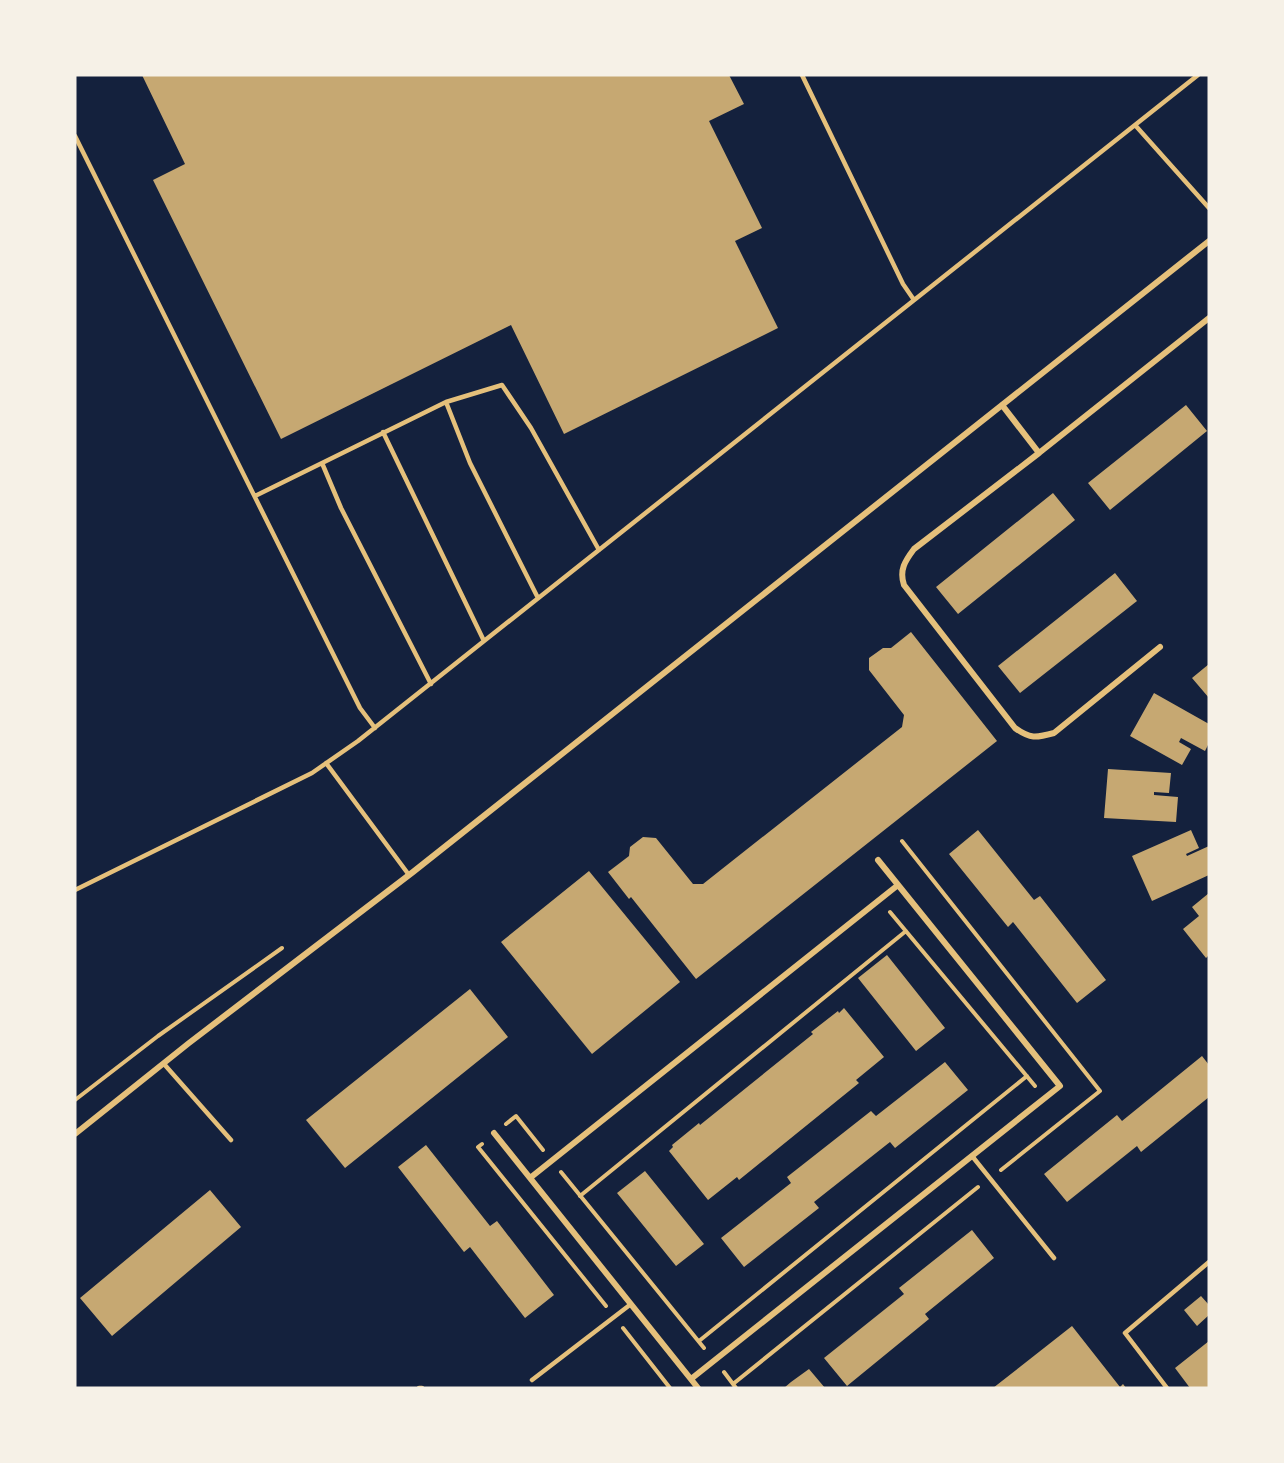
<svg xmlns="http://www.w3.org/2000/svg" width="1284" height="1463" viewBox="0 0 1284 1463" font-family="'Golos Text',sans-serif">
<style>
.building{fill:#c6a872}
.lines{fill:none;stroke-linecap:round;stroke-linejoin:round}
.path{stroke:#e5c07b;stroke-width:4}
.service{stroke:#e5c07b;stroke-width:4.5}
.minor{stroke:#e5c07b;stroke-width:6}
</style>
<rect width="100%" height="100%" fill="#14213d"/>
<!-- building -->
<path class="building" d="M142 75H729L744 104 709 121 762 228 735 241 778 328 564 434 511 325 281 439 153 180 185 164Z
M1186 405 1207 431 1110 510 1088 483Z
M1053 493 1075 520 958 614 936 587Z
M1115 573 1137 601 1020 693 998 666Z
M911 632 997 741 696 979 631 897 629 899 608 872 629 856 630 847 643 837 656 838 693 884H703L902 727 904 715 869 670V658L883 648H891Z
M1209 664V698L1192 678Z
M1154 693 1209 724V743L1205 751 1181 738 1179 742 1191 749 1182 765 1130 736Z
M1108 769 1171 773 1169 793 1154 792V795L1178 797 1176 822 1104 818Z
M978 830 1034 900 1040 896 1106 980 1077 1003 1013 922 1008 927 949 854Z
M1191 830 1199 848 1186 854 1187 856 1209 846V875L1152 901 1132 856Z
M589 871 680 982 592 1054 501 942Z
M1209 893V955L1206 958 1183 929 1199 916 1192 907Z
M887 955 945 1028 916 1051 858 978Z
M470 989 508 1037 345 1168 306 1120Z
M844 1008 884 1057 856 1080 859 1083 739 1180 737 1177 708 1200 669 1151 673 1147 672 1145 699 1123 700 1125 813 1034 811 1032 838 1011 839 1013Z
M1202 1056 1209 1065V1097L1141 1152 1137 1146 1067 1202 1044 1174 1117 1115 1122 1121Z
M945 1062 968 1090 895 1148 890 1142 814 1202 819 1208 744 1267 721 1238 791 1183 787 1177 871 1111 876 1116Z
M426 1145 490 1226 497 1221 554 1295 525 1318 470 1247 464 1252 398 1167Z
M645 1171 704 1244 676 1266 617 1193Z
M210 1190 241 1227 112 1336 80 1298Z
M972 1230 994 1258 925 1314 929 1319 847 1386 824 1358 904 1294 899 1288Z
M1201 1296 1209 1305V1315L1197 1326 1184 1310Z
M1072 1326 1120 1387 1123 1384 1126 1388H993Z
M1209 1341V1388H1190L1175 1368Z
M809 1369 825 1388H784L791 1382Z"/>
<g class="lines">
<!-- path -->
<path class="path" d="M902 841 1100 1091 1001 1170
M890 912 1035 1086
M75 1100 158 1036 282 948
M506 1124 516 1116 543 1150
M482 1144 478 1147 606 1306
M561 1172 704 1348
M580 1196 906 931
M623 1328 670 1388
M699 1341 1027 1076
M724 1372 736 1388
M733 1384 978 1187"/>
<!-- service -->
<path class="service" d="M802 75 903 284 914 300
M1135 125 1209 208
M75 136 360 708 375 728
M446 402 470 463 538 598
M383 432 484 641
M322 463 341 508 431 684
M255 496 446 402 502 385 531 428 599 550
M326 763 409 875
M75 890 312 773 358 741 1198 75
M164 1064 231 1140
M972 1156 1054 1258
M532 1380 631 1304
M419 1388H422
M1167 1388 1125 1333 1209 1262"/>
<!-- minor -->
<path class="minor" d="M1002 405 1039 453 1209 318
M1039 453 914 549C905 561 899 570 904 585L1015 728C1030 739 1036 738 1054 733L1160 647
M494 1133 698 1388
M75 1134 189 1043 413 872 1209 241
M530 1178 898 885
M691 1379 1060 1086 878 860"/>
</g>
<!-- border -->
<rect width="1284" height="1463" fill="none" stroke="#f6f1e7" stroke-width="153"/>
</svg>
